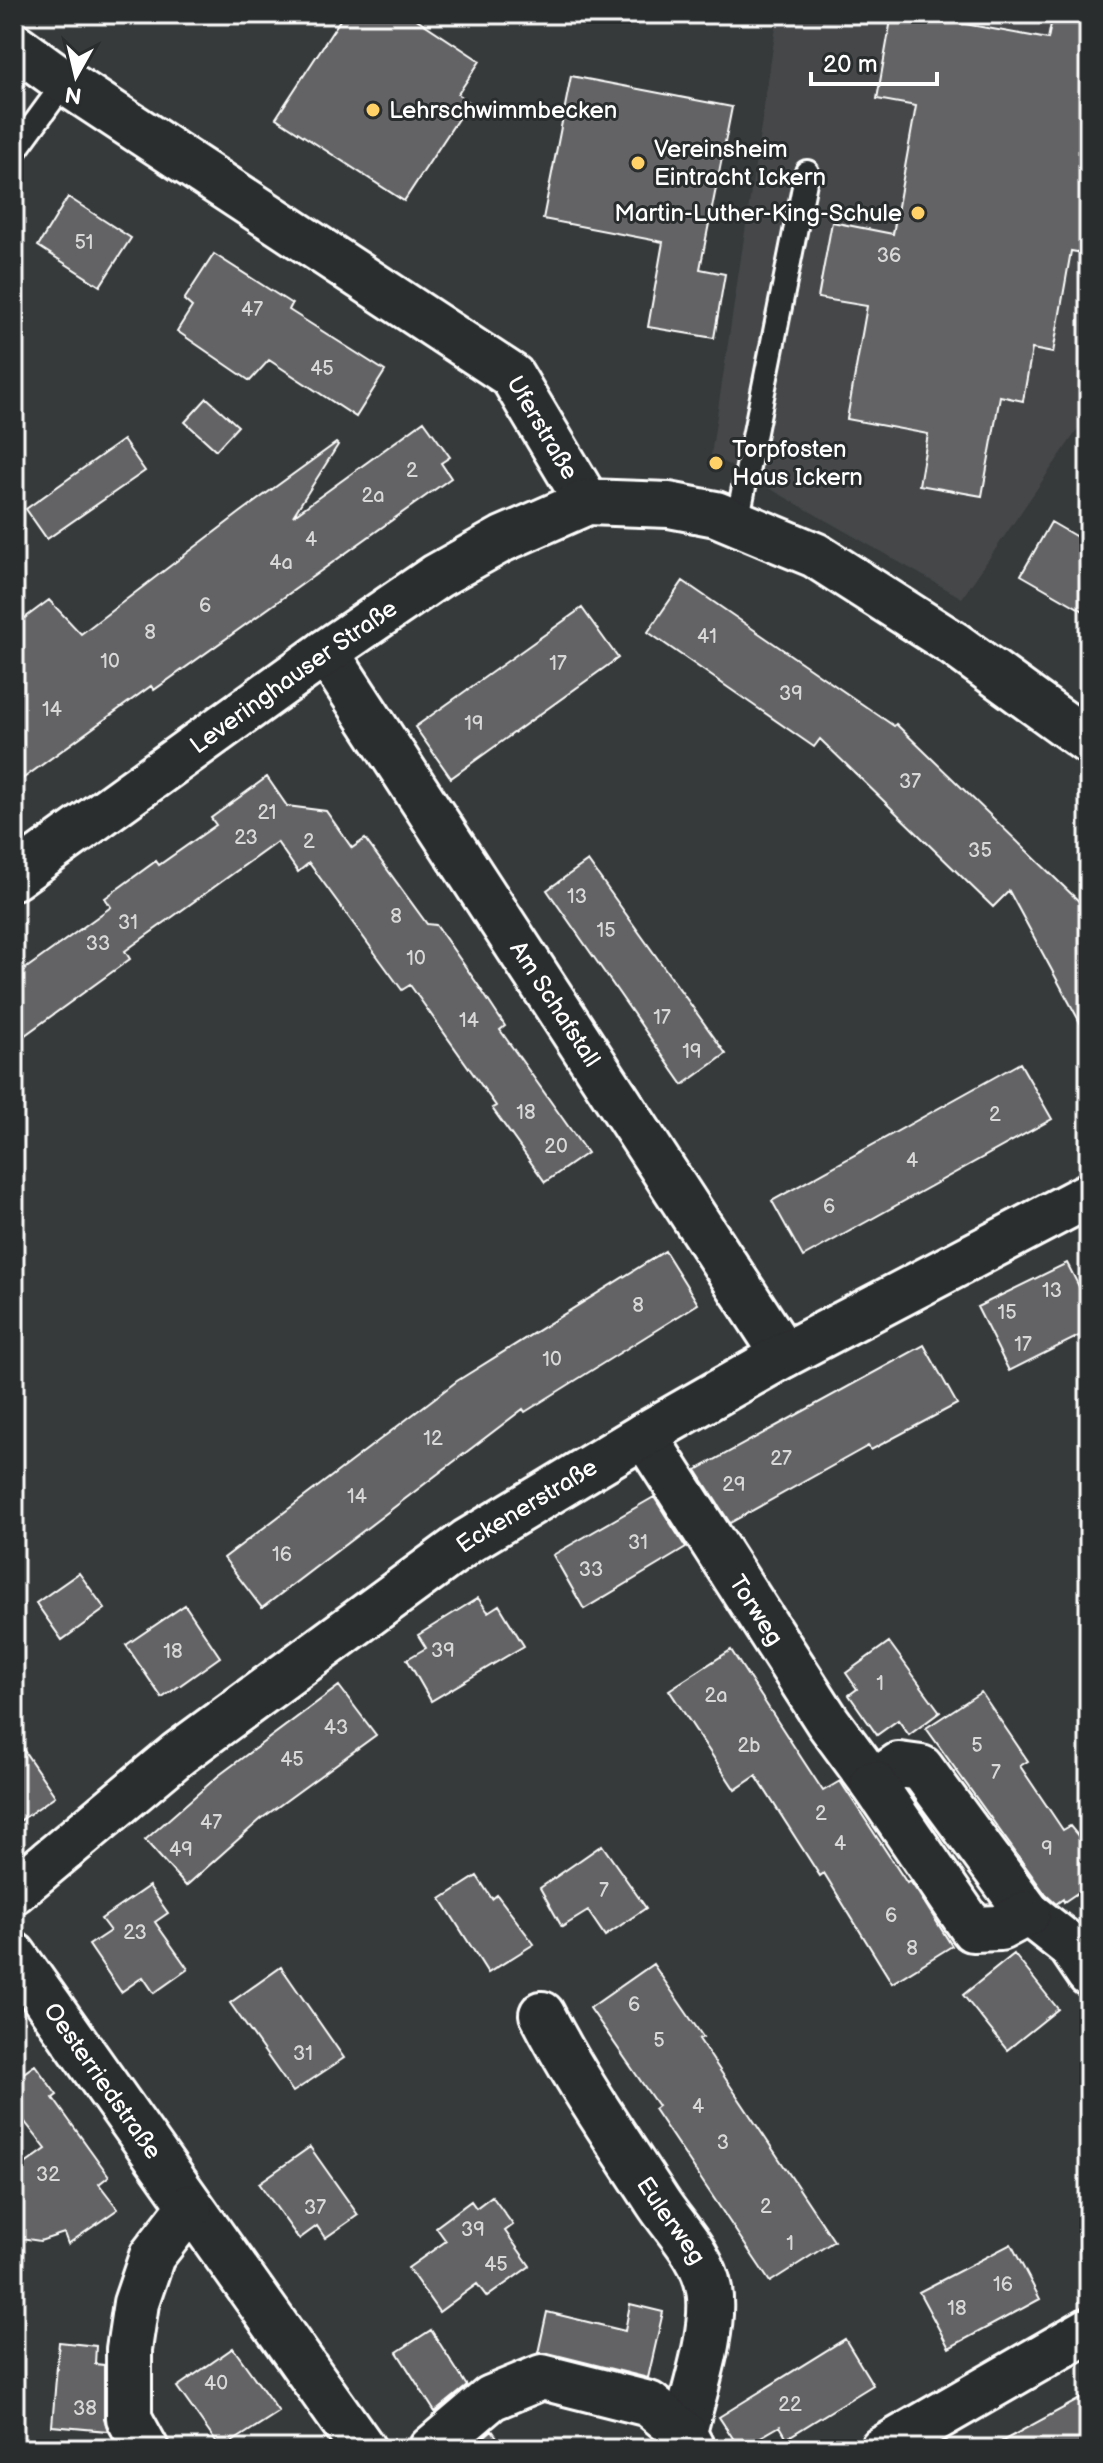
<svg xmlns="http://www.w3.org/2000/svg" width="1103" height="2463" viewBox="0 0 1103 2463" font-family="'Balsamiq Sans',sans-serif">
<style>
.built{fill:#444748}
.building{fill:#636465;stroke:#fff;stroke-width:2}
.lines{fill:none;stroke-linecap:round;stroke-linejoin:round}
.service-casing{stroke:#fff;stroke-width:28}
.minor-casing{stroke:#fff;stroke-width:50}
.secondary-casing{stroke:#fff;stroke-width:50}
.service{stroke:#2a2d2e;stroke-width:22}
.minor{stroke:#2a2d2e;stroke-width:44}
.secondary{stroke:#2a2d2e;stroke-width:44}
.poi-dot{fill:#ffd166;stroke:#2a2d2e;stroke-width:3}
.labels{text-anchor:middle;stroke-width:6;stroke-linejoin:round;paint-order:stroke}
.number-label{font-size:20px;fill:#d8d8d8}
.poi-label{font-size:24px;fill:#fff;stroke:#2a2d2e;text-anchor:start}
.street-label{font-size:24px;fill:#fff;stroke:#2a2d2e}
</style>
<rect width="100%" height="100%" fill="#373a3b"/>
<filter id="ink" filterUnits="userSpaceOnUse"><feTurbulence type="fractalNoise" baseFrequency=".0125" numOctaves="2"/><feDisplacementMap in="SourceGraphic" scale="16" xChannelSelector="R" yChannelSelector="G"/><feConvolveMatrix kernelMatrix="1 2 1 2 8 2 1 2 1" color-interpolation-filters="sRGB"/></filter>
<g filter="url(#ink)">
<!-- built -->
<path class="built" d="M778 14H1089V413L962 598 711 455Z"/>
<!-- building -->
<path class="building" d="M344 14H409L480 61 458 94 469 102 404 201 276 118Z
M892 14H910L1048 39 1053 14H1089V159L1082 197 1089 198V254L1071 251 1053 353 1032 349 1023 401 1000 396 982 496 919 485 928 434 847 419 867 306 818 298 832 222 893 234 916 106 877 99Z
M571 76 732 107 700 269 725 274 714 338 648 327 663 242 543 219Z
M68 197 131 238 100 286 38 246Z
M214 254 292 304 289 310 385 371 356 417 269 360 250 381 177 331 192 307 184 300Z
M207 398 238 426 216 450 185 422Z
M424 421 450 457 441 463 451 478 154 690 151 686 14 785V626L49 600 81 634 241 512 336 443 338 445 293 516Z
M123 440 145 471 47 539 26 509Z
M1051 522 1089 544V614L1021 575Z
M683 581 894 726 896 724 1089 911V1039L1009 891 993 907 820 739 814 747 648 632Z
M582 608 618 658 451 778 415 727Z
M267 777 287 806 326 811 352 848 365 839 427 924 436 925 476 982 505 1026 500 1030 587 1153 545 1182 492 1108 496 1106 410 985 402 990 309 863 298 872 277 842 125 951 130 959 14 1043V977L111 907 105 898 156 861 159 865 216 825 211 818Z
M588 861 726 1054 683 1085 547 890Z
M1020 1063 1052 1119 803 1257 772 1201Z
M665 1251 698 1304 525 1412 523 1409 262 1608 224 1558 457 1381Z
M1067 1263 1089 1306V1331L1009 1371 977 1307Z
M924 1345 957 1404 871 1450 868 1446 730 1523 696 1470Z
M654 1497 686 1548 584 1609 553 1555Z
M79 1573 105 1609 62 1640 36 1603Z
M478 1598 488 1612 499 1605 524 1646 431 1701 407 1659 426 1648 418 1635Z
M185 1605 220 1657 162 1698 126 1645Z
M889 1642 940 1712 909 1735 898 1720 877 1735 849 1695 857 1689 846 1673Z
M731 1650 823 1791 840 1781 907 1883 910 1881 919 1894 952 1946 892 1983 824 1873 820 1876 756 1776 735 1790 669 1690Z
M339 1686 376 1735 261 1819 186 1886 145 1840 218 1776Z
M981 1692 1028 1761 1020 1766 1063 1830 1070 1826 1089 1849V1885L1064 1902 1063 1899 1056 1904 1046 1895 926 1728Z
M14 1736 55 1796 14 1825Z
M602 1845 646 1908 605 1936 588 1911 562 1927 540 1888Z
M477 1876 492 1899 497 1895 534 1944 488 1973 441 1899Z
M149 1886 168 1913 155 1922 188 1969 154 1993 143 1977 121 1992 89 1945 110 1931 101 1919Z
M1014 1954 1058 2009 1007 2050 963 1995Z
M653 1964 703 2037 699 2039 834 2241 770 2282 654 2109 658 2106 590 2008Z
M281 1967 344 2058 293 2092 230 2003Z
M35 2065 57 2095 53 2098 109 2176 99 2184 118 2209 68 2244 64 2233 40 2241 14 2237V2172L46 2149 14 2108V2080Z
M310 2147 358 2215 325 2238 317 2226 299 2239 259 2183Z
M492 2196 513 2225 505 2231 530 2266 487 2297 477 2284 439 2312 408 2268 446 2241 436 2227 471 2201 476 2208Z
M1011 2244 1040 2299 949 2348 919 2292Z
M630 2304 663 2312 648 2378 548 2353H538L547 2312 625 2331Z
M431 2330 467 2386 435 2412 397 2352Z
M845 2339 873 2385 787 2438 780 2426 740 2449 719 2417Z
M59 2342 96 2346 95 2364 104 2365V2418L108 2431 52 2426Z
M233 2348 279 2412 221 2449 177 2387Z
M1089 2394V2449H988Z
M492 2430 505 2449H470Z"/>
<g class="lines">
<!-- service casing -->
<g class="service-casing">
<path id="service" d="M14 152 65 82
M737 522 807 172"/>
</g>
<!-- minor casing -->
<g class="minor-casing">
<g id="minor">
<path id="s1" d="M14 45 65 82 512 376 587 502"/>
<path id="s2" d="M326 652 784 1355"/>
<path id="s3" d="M644 1435 828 1722 873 1783 899 1765 921 1768 1028 1913 1070 1946 1089 1974"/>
<path d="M873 1783 973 1929 1000 1928 1028 1913"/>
<path id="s4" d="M14 1891 178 1754 468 1541 644 1435 784 1355 1089 1195"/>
<path id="s5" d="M14 1955 363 2449"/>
<path id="s6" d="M542 2014C575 2079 617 2139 657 2201 675 2229 703 2255 709 2289 716 2329 693 2394 684 2433L692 2449"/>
<path d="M146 2449 129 2418V2349L136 2303 152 2256 190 2207"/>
<path d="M431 2449 491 2398 542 2377 649 2404 684 2433"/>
<path d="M882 2449 1089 2330"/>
</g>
</g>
<!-- secondary casing -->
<g class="secondary-casing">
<g id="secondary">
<path id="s7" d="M14 877 326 652 437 576 503 539 587 502 669 505 716 514 815 555 954 644 1089 742"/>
</g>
</g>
<!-- service -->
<use href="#service" class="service"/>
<!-- minor -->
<use href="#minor" class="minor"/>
<!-- secondary -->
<use href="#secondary" class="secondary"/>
</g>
</g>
<!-- markers -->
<g class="poi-dot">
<circle cx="373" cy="110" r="8"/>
<circle cx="638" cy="163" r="8"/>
<circle cx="918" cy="213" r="8"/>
<circle cx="716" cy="463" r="8"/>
</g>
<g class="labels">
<!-- number labels -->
<g class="number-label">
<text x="84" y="249">51</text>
<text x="889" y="262">36</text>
<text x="252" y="316">47</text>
<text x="322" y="375">45</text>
<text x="412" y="477">2</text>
<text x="373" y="502">2a</text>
<text x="311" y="546">4</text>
<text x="281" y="569">4a</text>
<text x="205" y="612">6</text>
<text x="150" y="639">8</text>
<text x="707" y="643">41</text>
<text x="110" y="668">10</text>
<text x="558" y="670">17</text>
<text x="791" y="700">39</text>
<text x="52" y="716">14</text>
<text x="474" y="730">19</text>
<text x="910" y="788">37</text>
<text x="267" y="819">21</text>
<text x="246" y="844">23</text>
<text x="309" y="848">2</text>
<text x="980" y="857">35</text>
<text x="577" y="903">13</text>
<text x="396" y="923">8</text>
<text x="128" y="929">31</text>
<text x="606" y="937">15</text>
<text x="98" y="950">33</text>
<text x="416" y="965">10</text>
<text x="662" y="1024">17</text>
<text x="469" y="1027">14</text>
<text x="692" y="1058">19</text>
<text x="526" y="1119">18</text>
<text x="995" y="1121">2</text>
<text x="556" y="1153">20</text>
<text x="912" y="1167">4</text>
<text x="829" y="1213">6</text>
<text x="1052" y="1297">13</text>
<text x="638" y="1312">8</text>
<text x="1007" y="1319">15</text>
<text x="1023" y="1351">17</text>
<text x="552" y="1366">10</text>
<text x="433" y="1445">12</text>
<text x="781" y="1465">27</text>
<text x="734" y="1491">29</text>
<text x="357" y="1503">14</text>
<text x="638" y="1549">31</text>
<text x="282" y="1561">16</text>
<text x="591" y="1576">33</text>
<text x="443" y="1657">39</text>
<text x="173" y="1658">18</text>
<text x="880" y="1690">1</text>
<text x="716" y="1702">2a</text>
<text x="336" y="1734">43</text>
<text x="749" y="1752">2b</text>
<text x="977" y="1752">5</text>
<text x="292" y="1766">45</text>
<text x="996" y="1779">7</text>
<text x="821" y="1820">2</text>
<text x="211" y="1829">47</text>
<text x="840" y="1850">4</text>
<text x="1047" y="1855">9</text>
<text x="181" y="1856">49</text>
<text x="604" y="1897">7</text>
<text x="891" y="1922">6</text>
<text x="135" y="1939">23</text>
<text x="912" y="1955">8</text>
<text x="634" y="2011">6</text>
<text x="659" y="2047">5</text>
<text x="303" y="2060">31</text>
<text x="698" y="2113">4</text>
<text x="723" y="2149">3</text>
<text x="48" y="2181">32</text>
<text x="766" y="2213">2</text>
<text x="315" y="2214">37</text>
<text x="473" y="2236">39</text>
<text x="790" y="2250">1</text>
<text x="496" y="2271">45</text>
<text x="1003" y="2291">16</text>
<text x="957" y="2315">18</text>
<text x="216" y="2390">40</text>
<text x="790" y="2411">22</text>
<text x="85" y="2415">38</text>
</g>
<!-- poi labels -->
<g class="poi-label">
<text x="389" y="118">Lehrschwimmbecken</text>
<text x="654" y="157">Vereinsheim<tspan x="654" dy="28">Eintracht Ickern</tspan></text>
<text x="902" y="221" text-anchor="end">Martin-Luther-King-Schule</text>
<text x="732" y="457">Torpfosten<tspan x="732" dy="28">Haus Ickern</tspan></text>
</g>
<!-- street labels -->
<g class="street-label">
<text dy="8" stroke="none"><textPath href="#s1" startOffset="658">Uferstraße</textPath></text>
<text dy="8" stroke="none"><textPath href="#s7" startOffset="344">Leveringhauser Straße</textPath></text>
<text dy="8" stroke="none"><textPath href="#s2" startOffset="420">Am Schafstall</textPath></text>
<text dy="8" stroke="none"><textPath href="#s4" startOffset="642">Eckenerstraße</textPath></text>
<text dy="8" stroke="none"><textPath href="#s3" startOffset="208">Torweg</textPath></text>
<text dy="8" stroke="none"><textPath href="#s5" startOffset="154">Oesterriedstraße</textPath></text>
<text dy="8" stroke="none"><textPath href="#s6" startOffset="244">Eulerweg</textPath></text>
</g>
</g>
<!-- margin -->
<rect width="1103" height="2463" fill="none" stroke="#2a2d2e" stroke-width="48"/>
<rect x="24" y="24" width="1055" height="2415" fill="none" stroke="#fff" stroke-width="3" filter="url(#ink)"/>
<!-- north arrow -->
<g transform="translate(76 76) rotate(188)" stroke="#2a2d2e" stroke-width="6" paint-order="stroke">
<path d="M0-6L14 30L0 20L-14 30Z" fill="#ffffff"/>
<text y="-12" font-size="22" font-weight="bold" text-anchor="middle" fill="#ffffff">N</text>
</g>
<!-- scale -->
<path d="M811 72v12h126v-12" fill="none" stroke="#ffffff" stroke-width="4"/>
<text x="823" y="72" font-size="24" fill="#ffffff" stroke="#2a2d2e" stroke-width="6" paint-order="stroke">20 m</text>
</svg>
